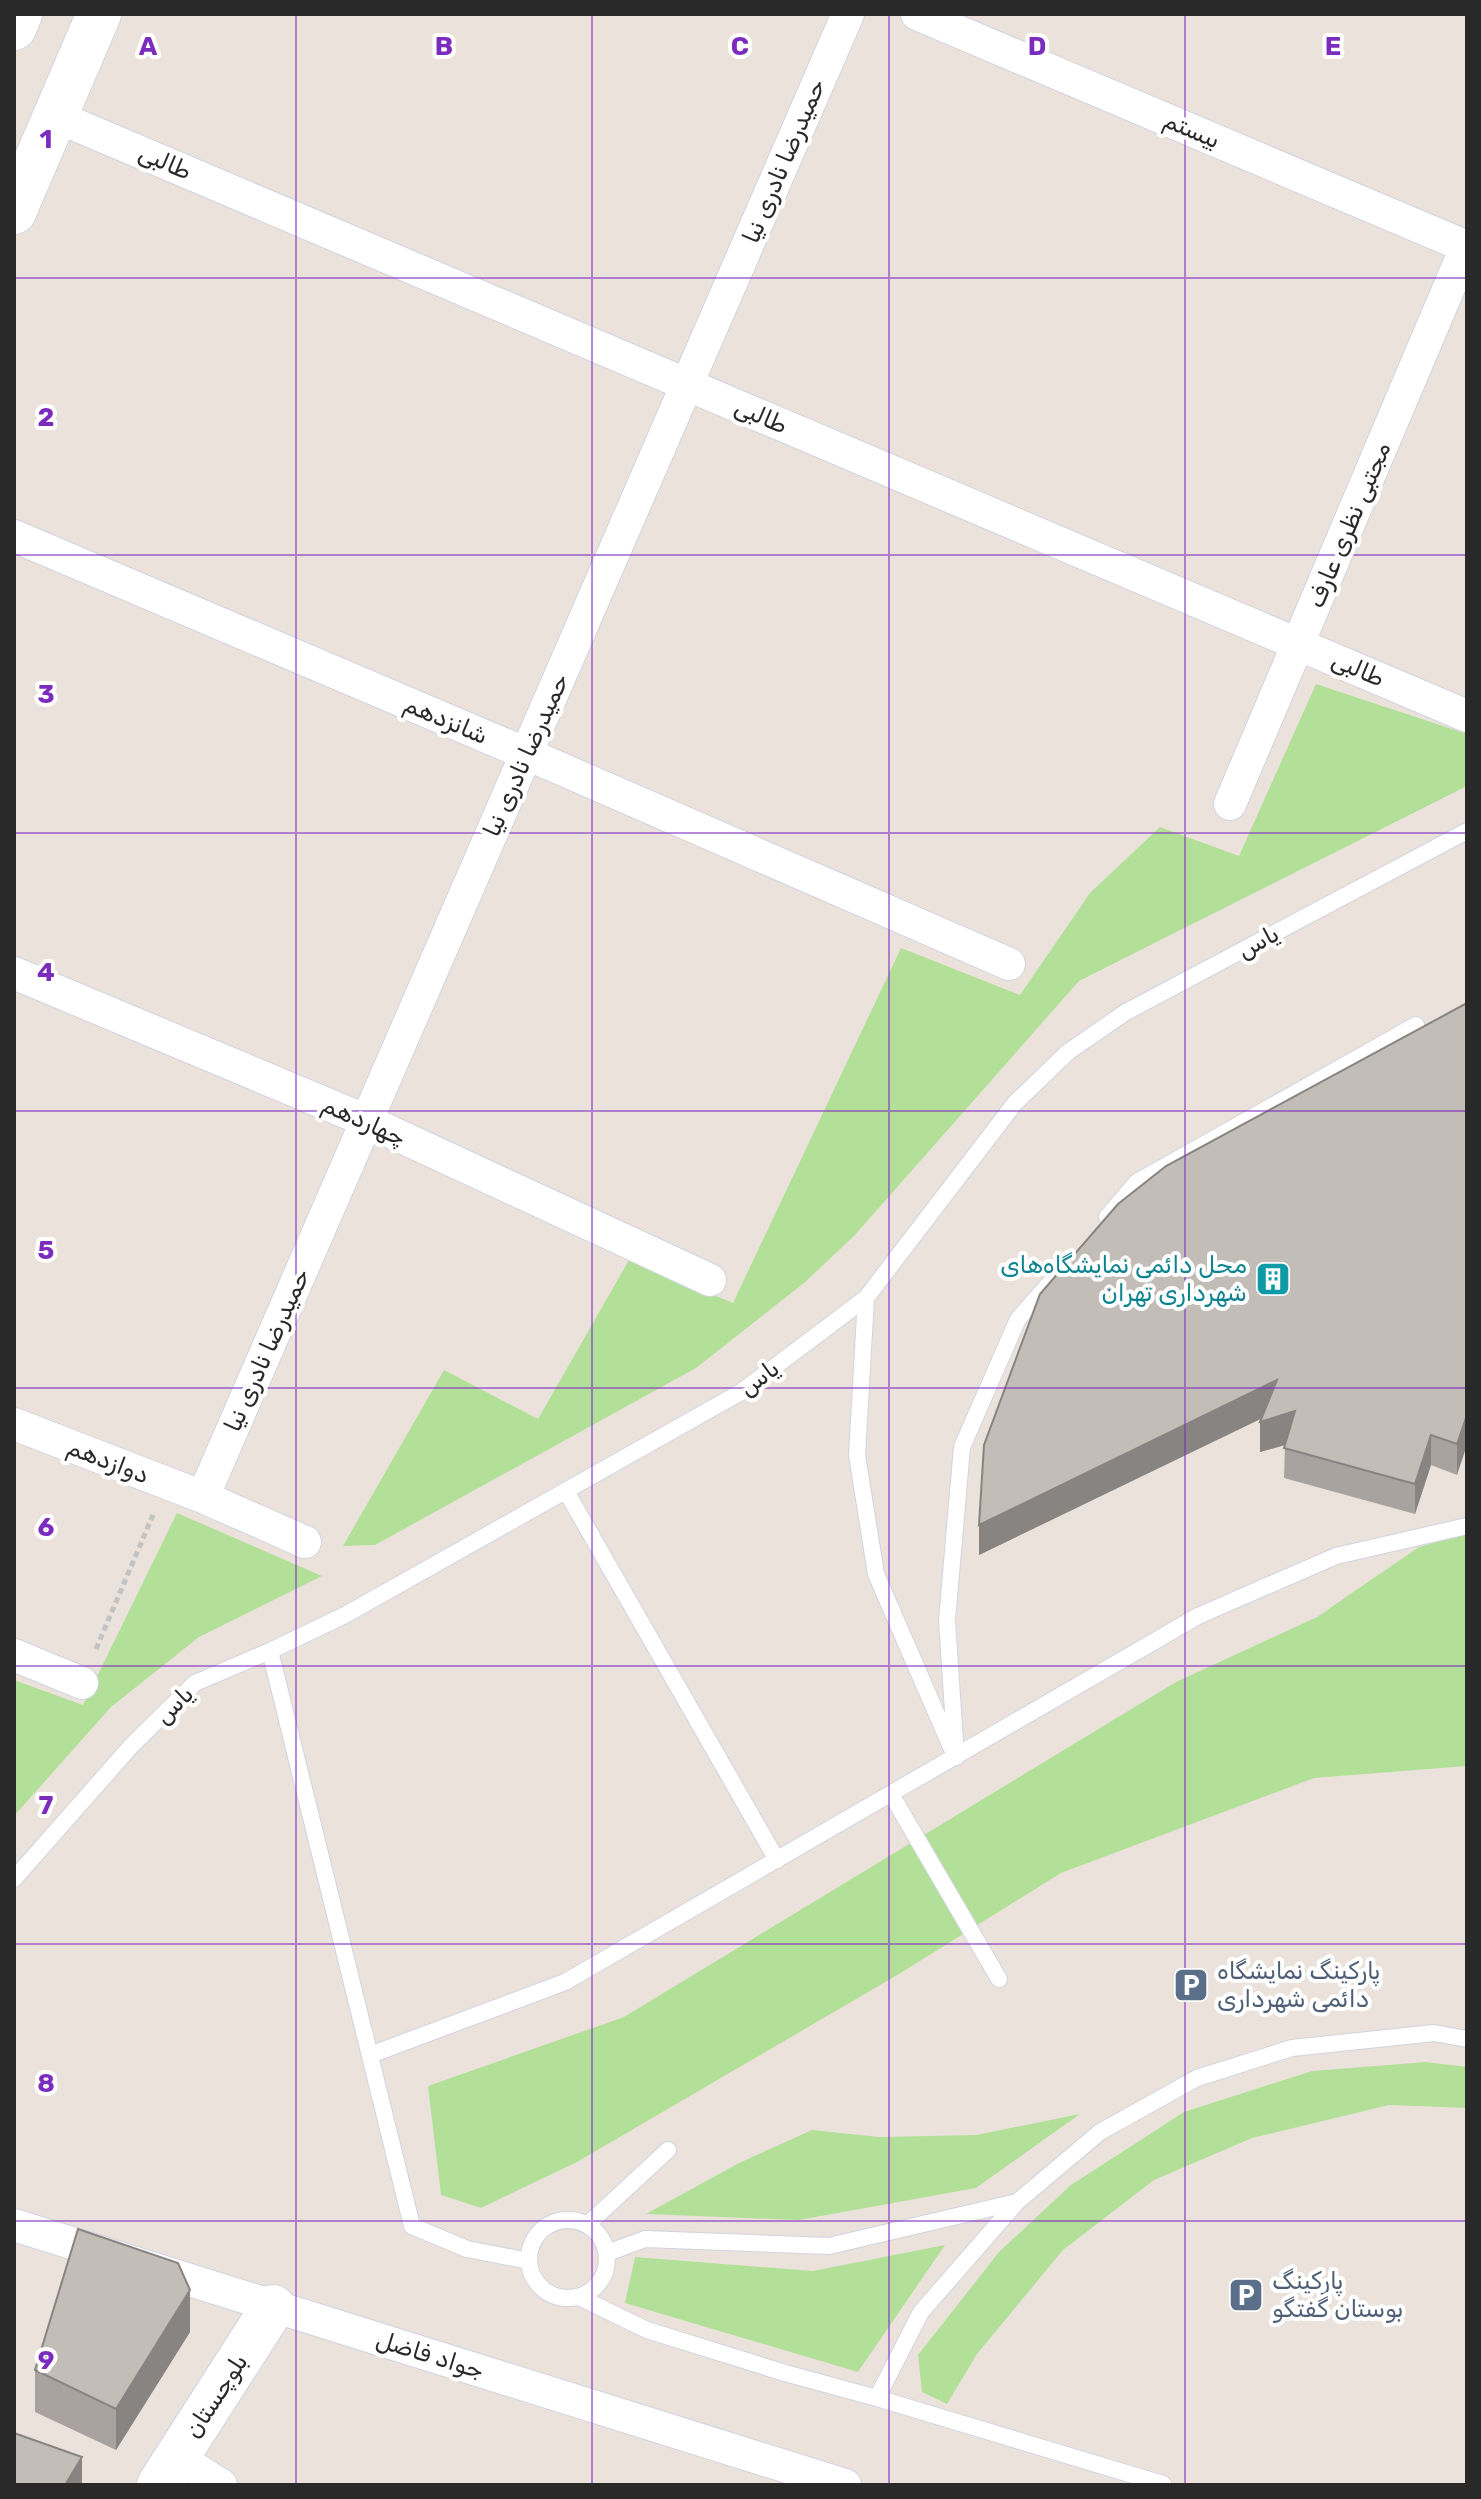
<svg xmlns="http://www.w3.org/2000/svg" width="1481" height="2499" viewBox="0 0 1481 2499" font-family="Rubik,Cairo,sans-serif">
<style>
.green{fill:#b3e099}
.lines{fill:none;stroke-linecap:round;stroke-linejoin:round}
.lane-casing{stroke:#d0d4e1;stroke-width:18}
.street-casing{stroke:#d0d4e1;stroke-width:34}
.secondary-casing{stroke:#d0d4e1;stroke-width:46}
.path{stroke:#c3c3c3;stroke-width:5;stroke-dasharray:6 4;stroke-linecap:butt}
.lane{stroke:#fff;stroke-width:16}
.street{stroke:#fff;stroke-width:32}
.secondary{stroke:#fff;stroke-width:44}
.wall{fill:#a8a39e}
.shaded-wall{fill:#888481}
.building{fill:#c3bdb8;stroke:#888481;stroke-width:2}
.grid{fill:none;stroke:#7b2cbf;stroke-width:2;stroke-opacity:0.55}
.labels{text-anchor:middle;stroke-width:8;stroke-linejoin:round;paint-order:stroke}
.street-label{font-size:24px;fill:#292929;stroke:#fff}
.culture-label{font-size:24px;fill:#0d838f;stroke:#fff;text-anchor:end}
.service-label{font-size:24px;fill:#4e5e75;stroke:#fff;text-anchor:start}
.grid-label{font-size:26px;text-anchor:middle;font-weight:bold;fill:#7b2cbf;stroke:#fff;stroke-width:8;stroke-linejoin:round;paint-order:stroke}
</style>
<rect width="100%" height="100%" fill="#ebe3db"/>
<!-- green -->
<path class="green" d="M1316 684 1467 734V786L1079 981 854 1236 804 1283 696 1368 375 1545 343 1546 444 1370 538 1419 629 1260 733 1303 901 948 1020 995 1090 893 1160 827 1239 856Z
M177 1513 322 1576 199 1637 111 1707 14 1816V1680L83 1705Z
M1467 1534V1766L1314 1778 1061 1873 899 1974 577 2162 481 2208 441 2195 428 2086 624 2017 1176 1682 1317 1617 1419 1547Z
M1426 2062 1467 2067V2108L1389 2105 1252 2138 1154 2180 1063 2250 977 2354 947 2404 922 2392 918 2355 999 2252 1071 2185 1184 2112 1312 2071Z
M1080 2114 976 2188 799 2220 646 2214 739 2163 812 2130 879 2137 976 2135Z
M945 2245 858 2372 625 2303 635 2257 813 2271Z"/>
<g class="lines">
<!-- lane casing -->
<g class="lane-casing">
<path id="lane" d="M1107 1217 1137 1182 1416 1025
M866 1298 857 1455 876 1574 951 1747
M566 1491 777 1860
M270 1651 412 2226 467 2249 529 2261
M956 1757 947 1620 962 1447 1018 1319 1055 1277
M891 1794 999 1979
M14 1879 132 1745 195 1683 270 1651 345 1615 741 1392 866 1298 1015 1103 1068 1052 1126 1012 1467 831
M370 2055 565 1982 1198 1616 1336 1556 1467 1526
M529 2259a39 39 0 1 1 78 0a39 39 0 1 1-78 0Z
M588 2224 668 2150
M607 2253 645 2239 829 2246 1017 2202
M579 2297 647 2330 785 2373 877 2398 921 2312 1017 2202 1100 2132 1197 2078 1292 2048 1434 2033 1467 2039
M877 2398 1163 2484"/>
</g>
<!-- street casing -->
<g class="street-casing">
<path id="street" d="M917 14 1467 247
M55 116 1467 716
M14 536 527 754 1009 964
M1230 804 1467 245
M14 973 367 1121 710 1280
M14 1424 203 1497 305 1542
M203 1497 848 14
M14 1655 82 1683
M14 2225 845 2485
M177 2457 221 2485"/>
</g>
<!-- secondary casing -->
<g class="secondary-casing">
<path id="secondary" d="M14 28 20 14
M14 212 99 14
M159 2485 273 2307"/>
</g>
<!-- path -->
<path class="path" d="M96 1649 153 1515"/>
<!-- lane -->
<use href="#lane" class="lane"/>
<!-- street -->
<use href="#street" class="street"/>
<!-- secondary -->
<use href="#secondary" class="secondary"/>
</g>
<!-- wall -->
<path class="wall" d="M1467 1003 1457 1475 1431 1465 1415 1514 1284 1478 1285 1445 1260 1452 1261 1418 979 1555Z
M190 2332 116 2450 35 2412V2370Z"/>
<!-- shaded-wall -->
<path class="shaded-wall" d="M1277 1380V1411L979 1555V1525Z
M1295 1411V1442L1260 1452V1422Z
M1467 1415V1445L1457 1475V1444Z
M1431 1435V1465L1415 1514V1484Z
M190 2290V2332L116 2450V2409Z
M82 2457V2485H65Z"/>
<!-- building -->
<path class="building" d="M1467 1003V1415L1457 1444 1431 1435 1415 1484 1284 1448 1295 1411 1260 1422 1277 1380 979 1525 984 1445 1040 1294 1118 1204 1166 1166Z
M78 2229 178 2263 190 2290 116 2409 35 2370Z
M14 2433 82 2457 65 2485H14Z"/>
<!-- grid -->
<path class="grid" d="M296 14V2485M592 14V2485M889 14V2485M1185 14V2485M14 278H1467M14 555H1467M14 833H1467M14 1111H1467M14 1388H1467M14 1666H1467M14 1944H1467M14 2221H1467"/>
<!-- icons -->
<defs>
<g id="building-square" transform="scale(1.8)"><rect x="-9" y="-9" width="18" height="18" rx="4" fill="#0f9aa8" stroke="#fff"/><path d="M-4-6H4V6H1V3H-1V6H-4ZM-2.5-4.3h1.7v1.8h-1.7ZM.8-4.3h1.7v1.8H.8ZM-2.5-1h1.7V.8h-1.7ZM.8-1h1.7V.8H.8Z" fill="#fff"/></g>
<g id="parking-square" transform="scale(1.8)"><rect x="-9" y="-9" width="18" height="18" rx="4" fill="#5c6f8a" stroke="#fff"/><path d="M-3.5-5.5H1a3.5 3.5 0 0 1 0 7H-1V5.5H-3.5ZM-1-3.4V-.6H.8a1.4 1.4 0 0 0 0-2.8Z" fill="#fff"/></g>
</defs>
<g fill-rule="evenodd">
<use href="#building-square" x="1273" y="1279"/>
<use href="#parking-square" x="1191" y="1985"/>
<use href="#parking-square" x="1246" y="2295"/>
</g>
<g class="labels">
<!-- street labels -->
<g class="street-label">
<text transform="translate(1192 130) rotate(23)" y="8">بیستم</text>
<text transform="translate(784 161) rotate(-67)" y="8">حمیدرضا نادری نیا</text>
<text transform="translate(165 162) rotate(23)" y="8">طالبی</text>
<text transform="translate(761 416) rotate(23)" y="8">طالبی</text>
<text transform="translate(1349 525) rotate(-67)" y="8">مجتبی نظری عارف</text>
<text transform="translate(1358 669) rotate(23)" y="8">طالبی</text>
<text transform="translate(446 720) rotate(23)" y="8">شانزدهم</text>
<text transform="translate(526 755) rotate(-66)" y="8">حمیدرضا نادری نیا</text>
<text transform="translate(1258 942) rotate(-28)" y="8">یاس</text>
<text transform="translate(364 1121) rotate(24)" y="8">چهاردهم</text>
<text transform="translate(267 1350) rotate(-66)" y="8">حمیدرضا نادری نیا</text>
<text transform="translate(759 1378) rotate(-36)" y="8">یاس</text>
<text transform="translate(108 1461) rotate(21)" y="8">دوازدهم</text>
<text transform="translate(174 1705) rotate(-44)" y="8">یاس</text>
<text transform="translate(430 2355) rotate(17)" y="8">جواد فاضل</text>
<text transform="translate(216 2396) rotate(-57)" y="8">بلوچستان</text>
</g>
<!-- culture labels -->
<g class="culture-label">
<text x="1247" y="1273">محل دائمی نمایشگاه‌های<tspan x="1247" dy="28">شهرداری تهران</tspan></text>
</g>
<!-- service labels -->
<g class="service-label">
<text x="1217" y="1979">پارکینگ نمایشگاه<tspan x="1217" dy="28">دائمی شهرداری</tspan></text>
<text x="1272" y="2289">پارکینگ<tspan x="1272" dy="28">بوستان گفتگو</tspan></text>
</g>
</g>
<g class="grid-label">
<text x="148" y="55">A</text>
<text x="444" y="55">B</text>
<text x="740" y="55">C</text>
<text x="1037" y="55">D</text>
<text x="1333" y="55">E</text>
<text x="46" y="148">1</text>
<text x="46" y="426">2</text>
<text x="46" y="703">3</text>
<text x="46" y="981">4</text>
<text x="46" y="1259">5</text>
<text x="46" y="1536">6</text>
<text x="46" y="1814">7</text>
<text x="46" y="2092">8</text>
<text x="46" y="2369">9</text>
</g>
<!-- border -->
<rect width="1481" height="2499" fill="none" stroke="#292929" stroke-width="32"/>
</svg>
